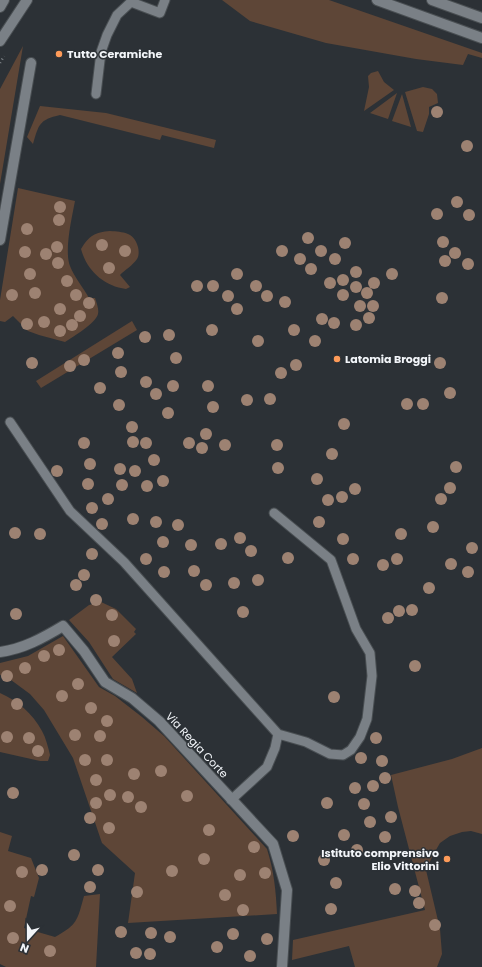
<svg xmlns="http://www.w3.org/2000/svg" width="482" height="967" viewBox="0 0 482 967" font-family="Poppins,sans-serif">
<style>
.green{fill:#5e4637}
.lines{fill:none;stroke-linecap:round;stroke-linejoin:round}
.service-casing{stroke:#494e52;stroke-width:11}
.minor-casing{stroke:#494e52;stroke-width:12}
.tertiary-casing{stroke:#494e52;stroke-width:12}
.secondary-casing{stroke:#494e52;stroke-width:12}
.path{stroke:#7a7f83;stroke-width:2.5;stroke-dasharray:1 3;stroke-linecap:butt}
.service{stroke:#7a8086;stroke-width:9}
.minor{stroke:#7a8086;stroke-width:10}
.tertiary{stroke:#7a8086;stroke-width:10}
.secondary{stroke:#7a8086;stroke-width:10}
.tree{fill:#9d8272}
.poi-dot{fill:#fe9b59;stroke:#2c3136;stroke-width:1.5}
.labels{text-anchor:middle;stroke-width:3;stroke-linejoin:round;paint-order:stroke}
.poi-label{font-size:11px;font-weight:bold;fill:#f2f5f9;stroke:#2c3136;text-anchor:start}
.street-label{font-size:11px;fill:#f2f5f9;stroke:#2c3136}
</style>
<rect width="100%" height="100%" fill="#2c3136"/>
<!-- green -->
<path class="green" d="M222 0H329L482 53V58L468 54 463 65 416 59 326 43 250 21Z
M23 46 0 184V89Z
M378 71 384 82 394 90 364 111 369 87 368 76 371 73Z
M423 87 432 89 437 94 438 103 429 107V114L423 132 417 131 405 92Z
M397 93 388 119 370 113Z
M402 94 411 127 392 121Z
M40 106 106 113 216 140 214 148 162 135 160 140 60 115C39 120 39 124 33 144L27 137Z
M18 188 75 201C72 217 64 251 70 266 74 277 83 287 89 298H95C97 304 99 309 98 314 96 323 73 337 65 342L39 335 28 331 13 316 5 322 0 321V300Z
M110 231C123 232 134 232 138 247 139 251 139 256 137 259 133 265 125 270 120 275L130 287 126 289C104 286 87 271 81 249 89 236 95 232 110 231Z
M132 321 137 330 41 388 36 381Z
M101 602 116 609 136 629 134 632 136 634 112 657 132 679 137 693 113 679 89 642 69 620 89 605Z
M63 636 99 687 115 696 142 717 164 736 267 849C274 871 276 891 277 914L128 923 135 873 102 843 73 758 44 710 30 694 11 680 0 675V663L28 656Z
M0 693C18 701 32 713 42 731 46 738 48 747 50 755L48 761H40L0 752Z
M482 748V834L471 831 462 832 450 836 440 843 433 855 426 870 440 929 442 954 437 967H355L349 946 292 960 293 940 425 910 398 807 391 775 452 759Z
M0 832 12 836 8 851 31 858 39 878 34 897 31 896 24 928 55 937C78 924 77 921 84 896L100 894 96 967H6L0 964Z"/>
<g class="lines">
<!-- service casing -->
<g class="service-casing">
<path id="service" d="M96 94 101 52 107 35 117 15 131 2 160 13 165 0
M10 422 70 511 124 562 278 734 275 748 267 767 231 800
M274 513 331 560 356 629 370 653 372 676 367 719 360 737 351 750 343 755 330 754 306 742 278 734"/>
</g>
<!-- minor casing -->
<g class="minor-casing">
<path id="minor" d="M0 240 31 63
M0 652C23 649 43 638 63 626L84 651 105 682 132 698 159 721 273 844 287 890 282 967"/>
</g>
<!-- tertiary casing -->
<g class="tertiary-casing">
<path id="tertiary" d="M377 0 482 38
M432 0 482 18"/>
</g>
<!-- secondary casing -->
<g class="secondary-casing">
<path id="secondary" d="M0 7 4 0
M0 41 27 0"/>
</g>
<!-- path -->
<path class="path" d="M0 63 4 56"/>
<!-- service -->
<use href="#service" class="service"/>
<!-- minor -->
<use href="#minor" class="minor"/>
<!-- tertiary -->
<use href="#tertiary" class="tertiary"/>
<!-- secondary -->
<use href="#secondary" class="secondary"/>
</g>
<!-- trees -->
<g class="tree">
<circle cx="437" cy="112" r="6"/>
<circle cx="467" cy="146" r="6"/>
<circle cx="457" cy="202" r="6"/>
<circle cx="60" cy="207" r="6"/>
<circle cx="437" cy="214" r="6"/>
<circle cx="469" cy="215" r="6"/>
<circle cx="59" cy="220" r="6"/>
<circle cx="27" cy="229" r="6"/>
<circle cx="308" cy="238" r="6"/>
<circle cx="443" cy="242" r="6"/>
<circle cx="345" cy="243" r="6"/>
<circle cx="102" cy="245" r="6"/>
<circle cx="57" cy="247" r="6"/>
<circle cx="125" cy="251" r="6"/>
<circle cx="282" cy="251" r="6"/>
<circle cx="321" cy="251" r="6"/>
<circle cx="25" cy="252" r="6"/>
<circle cx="455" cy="253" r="6"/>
<circle cx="46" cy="254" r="6"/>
<circle cx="300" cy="259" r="6"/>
<circle cx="335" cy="259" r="6"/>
<circle cx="445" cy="261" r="6"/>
<circle cx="58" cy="263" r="6"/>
<circle cx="468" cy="264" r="6"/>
<circle cx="109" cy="268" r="6"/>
<circle cx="311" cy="269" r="6"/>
<circle cx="356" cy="272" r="6"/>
<circle cx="30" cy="274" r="6"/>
<circle cx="237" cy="274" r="6"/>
<circle cx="392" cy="274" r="6"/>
<circle cx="343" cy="280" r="6"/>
<circle cx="67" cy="281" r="6"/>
<circle cx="330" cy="283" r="6"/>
<circle cx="374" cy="283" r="6"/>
<circle cx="197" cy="286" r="6"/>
<circle cx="213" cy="286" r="6"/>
<circle cx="256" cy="286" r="6"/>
<circle cx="356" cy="287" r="6"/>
<circle cx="35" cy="293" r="6"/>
<circle cx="367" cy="293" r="6"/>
<circle cx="12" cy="295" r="6"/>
<circle cx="76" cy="295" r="6"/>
<circle cx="343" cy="295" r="6"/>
<circle cx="228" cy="296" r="6"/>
<circle cx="267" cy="296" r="6"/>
<circle cx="442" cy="298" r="6"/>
<circle cx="285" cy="302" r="6"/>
<circle cx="89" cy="303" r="6"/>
<circle cx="360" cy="306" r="6"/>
<circle cx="373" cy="306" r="6"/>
<circle cx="60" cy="309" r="6"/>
<circle cx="237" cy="309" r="6"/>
<circle cx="80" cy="316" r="6"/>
<circle cx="369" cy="318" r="6"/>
<circle cx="322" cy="319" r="6"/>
<circle cx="44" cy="322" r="6"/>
<circle cx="334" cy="323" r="6"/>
<circle cx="27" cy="324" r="6"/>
<circle cx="72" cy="325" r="6"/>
<circle cx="356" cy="325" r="6"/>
<circle cx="212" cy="330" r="6"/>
<circle cx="294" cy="330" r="6"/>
<circle cx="60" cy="331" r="6"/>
<circle cx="169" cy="335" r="6"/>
<circle cx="145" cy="337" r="6"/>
<circle cx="258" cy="341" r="6"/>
<circle cx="315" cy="341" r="6"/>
<circle cx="118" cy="353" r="6"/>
<circle cx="176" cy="358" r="6"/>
<circle cx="84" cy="360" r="6"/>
<circle cx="32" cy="363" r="6"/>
<circle cx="440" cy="363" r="6"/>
<circle cx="296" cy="365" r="6"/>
<circle cx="70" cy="366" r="6"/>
<circle cx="121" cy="372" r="6"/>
<circle cx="281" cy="373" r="6"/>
<circle cx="146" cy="382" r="6"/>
<circle cx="173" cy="386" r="6"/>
<circle cx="208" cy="386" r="6"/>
<circle cx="100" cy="388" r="6"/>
<circle cx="450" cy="393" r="6"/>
<circle cx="156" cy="394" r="6"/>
<circle cx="270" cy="399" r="6"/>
<circle cx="247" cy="400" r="6"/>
<circle cx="407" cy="404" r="6"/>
<circle cx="423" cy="404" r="6"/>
<circle cx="119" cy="405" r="6"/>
<circle cx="213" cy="407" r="6"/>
<circle cx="168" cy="413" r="6"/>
<circle cx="344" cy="424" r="6"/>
<circle cx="132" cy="427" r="6"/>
<circle cx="206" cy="434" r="6"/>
<circle cx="133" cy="442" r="6"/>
<circle cx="84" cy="443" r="6"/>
<circle cx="146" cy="443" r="6"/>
<circle cx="189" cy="443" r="6"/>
<circle cx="225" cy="445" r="6"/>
<circle cx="277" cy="445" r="6"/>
<circle cx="202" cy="448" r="6"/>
<circle cx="332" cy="454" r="6"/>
<circle cx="154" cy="460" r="6"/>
<circle cx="90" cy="464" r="6"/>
<circle cx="456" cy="467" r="6"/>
<circle cx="278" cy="468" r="6"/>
<circle cx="120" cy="469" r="6"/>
<circle cx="57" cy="471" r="6"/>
<circle cx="135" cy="471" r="6"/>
<circle cx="317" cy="479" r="6"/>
<circle cx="163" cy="481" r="6"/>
<circle cx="88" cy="484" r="6"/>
<circle cx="122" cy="485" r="6"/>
<circle cx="147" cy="486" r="6"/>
<circle cx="450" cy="488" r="6"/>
<circle cx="355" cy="489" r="6"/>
<circle cx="342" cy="497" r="6"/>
<circle cx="108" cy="499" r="6"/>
<circle cx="441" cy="499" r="6"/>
<circle cx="328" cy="500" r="6"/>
<circle cx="92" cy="508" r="6"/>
<circle cx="133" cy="519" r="6"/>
<circle cx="156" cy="522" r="6"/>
<circle cx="319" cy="522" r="6"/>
<circle cx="102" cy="524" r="6"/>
<circle cx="178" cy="525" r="6"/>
<circle cx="433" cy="527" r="6"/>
<circle cx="15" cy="533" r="6"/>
<circle cx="40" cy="534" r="6"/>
<circle cx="401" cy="534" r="6"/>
<circle cx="240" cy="538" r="6"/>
<circle cx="343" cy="539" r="6"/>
<circle cx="163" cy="542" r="6"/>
<circle cx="221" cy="544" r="6"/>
<circle cx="191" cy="545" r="6"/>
<circle cx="472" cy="548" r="6"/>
<circle cx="251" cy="551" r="6"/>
<circle cx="92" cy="554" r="6"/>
<circle cx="288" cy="558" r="6"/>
<circle cx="146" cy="559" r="6"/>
<circle cx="353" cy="559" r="6"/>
<circle cx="397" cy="559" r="6"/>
<circle cx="451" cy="564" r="6"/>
<circle cx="383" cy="565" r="6"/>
<circle cx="194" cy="571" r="6"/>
<circle cx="164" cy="572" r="6"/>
<circle cx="468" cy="572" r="6"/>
<circle cx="84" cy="575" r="6"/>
<circle cx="258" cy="580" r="6"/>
<circle cx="234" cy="583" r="6"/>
<circle cx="76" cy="585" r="6"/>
<circle cx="206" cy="585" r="6"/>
<circle cx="429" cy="588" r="6"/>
<circle cx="96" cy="600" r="6"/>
<circle cx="412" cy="610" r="6"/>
<circle cx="399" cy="611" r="6"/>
<circle cx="243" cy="612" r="6"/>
<circle cx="16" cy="614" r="6"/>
<circle cx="112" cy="615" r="6"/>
<circle cx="388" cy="618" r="6"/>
<circle cx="114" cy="641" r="6"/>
<circle cx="59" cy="650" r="6"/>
<circle cx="44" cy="656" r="6"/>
<circle cx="415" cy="666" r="6"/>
<circle cx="25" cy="668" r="6"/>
<circle cx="7" cy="676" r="6"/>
<circle cx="78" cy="684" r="6"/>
<circle cx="62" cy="696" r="6"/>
<circle cx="334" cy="697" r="6"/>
<circle cx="17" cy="704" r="6"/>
<circle cx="91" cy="708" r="6"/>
<circle cx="107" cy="721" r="6"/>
<circle cx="75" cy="735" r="6"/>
<circle cx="100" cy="736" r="6"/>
<circle cx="7" cy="737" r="6"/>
<circle cx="29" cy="738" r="6"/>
<circle cx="376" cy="738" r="6"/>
<circle cx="38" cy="751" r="6"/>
<circle cx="361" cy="758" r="6"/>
<circle cx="85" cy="760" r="6"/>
<circle cx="107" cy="760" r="6"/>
<circle cx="382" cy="761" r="6"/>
<circle cx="161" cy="771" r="6"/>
<circle cx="134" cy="774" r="6"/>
<circle cx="385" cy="778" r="6"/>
<circle cx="96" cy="780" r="6"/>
<circle cx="373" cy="786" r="6"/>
<circle cx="355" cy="788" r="6"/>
<circle cx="13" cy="793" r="6"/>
<circle cx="110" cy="795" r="6"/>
<circle cx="187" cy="796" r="6"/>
<circle cx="128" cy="797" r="6"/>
<circle cx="96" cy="803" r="6"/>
<circle cx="327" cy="803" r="6"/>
<circle cx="364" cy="804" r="6"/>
<circle cx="141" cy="807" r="6"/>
<circle cx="391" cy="817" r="6"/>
<circle cx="90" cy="818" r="6"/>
<circle cx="370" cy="822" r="6"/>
<circle cx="109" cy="828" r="6"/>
<circle cx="209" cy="830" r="6"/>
<circle cx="344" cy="835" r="6"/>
<circle cx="293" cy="836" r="6"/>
<circle cx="385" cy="837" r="6"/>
<circle cx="254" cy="847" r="6"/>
<circle cx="357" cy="850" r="6"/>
<circle cx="74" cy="855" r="6"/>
<circle cx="204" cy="859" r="6"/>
<circle cx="324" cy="860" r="6"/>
<circle cx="42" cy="870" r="6"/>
<circle cx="98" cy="870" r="6"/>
<circle cx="172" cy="871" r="6"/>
<circle cx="22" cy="872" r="6"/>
<circle cx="265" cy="873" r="6"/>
<circle cx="240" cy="875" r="6"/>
<circle cx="336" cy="883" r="6"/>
<circle cx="90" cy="887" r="6"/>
<circle cx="395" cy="889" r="6"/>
<circle cx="415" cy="891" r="6"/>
<circle cx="137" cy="892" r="6"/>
<circle cx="225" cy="895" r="6"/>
<circle cx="419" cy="903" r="6"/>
<circle cx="10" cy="906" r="6"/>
<circle cx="331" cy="909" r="6"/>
<circle cx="243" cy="910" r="6"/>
<circle cx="435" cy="925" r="6"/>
<circle cx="121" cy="932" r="6"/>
<circle cx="151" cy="933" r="6"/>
<circle cx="233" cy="934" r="6"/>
<circle cx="170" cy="937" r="6"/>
<circle cx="13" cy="938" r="6"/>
<circle cx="267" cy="939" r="6"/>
<circle cx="217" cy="947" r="6"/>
<circle cx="50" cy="951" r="6"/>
<circle cx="136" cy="953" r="6"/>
<circle cx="150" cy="954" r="6"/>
<circle cx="250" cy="956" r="6"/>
</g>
<!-- markers -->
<g class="poi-dot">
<circle cx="59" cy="54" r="4"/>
<circle cx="337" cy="359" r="4"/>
<circle cx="447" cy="859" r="4"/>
</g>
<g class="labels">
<!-- poi labels -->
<g class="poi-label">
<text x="67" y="58">Tutto Ceramiche</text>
<text x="345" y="363">Latomia Broggi</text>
<text x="439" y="857" text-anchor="end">Istituto comprensivo<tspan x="439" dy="13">Elio Vittorini</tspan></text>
</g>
<!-- street labels -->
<g class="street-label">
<text transform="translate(197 745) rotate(47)" y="4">Via Regia Corte</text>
</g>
</g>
<!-- north arrow -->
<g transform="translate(28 939) rotate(201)" stroke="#2c3136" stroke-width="3" paint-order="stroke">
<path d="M0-3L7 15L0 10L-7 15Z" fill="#f2f5f9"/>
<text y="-6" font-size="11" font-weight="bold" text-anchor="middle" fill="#f2f5f9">N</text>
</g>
</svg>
